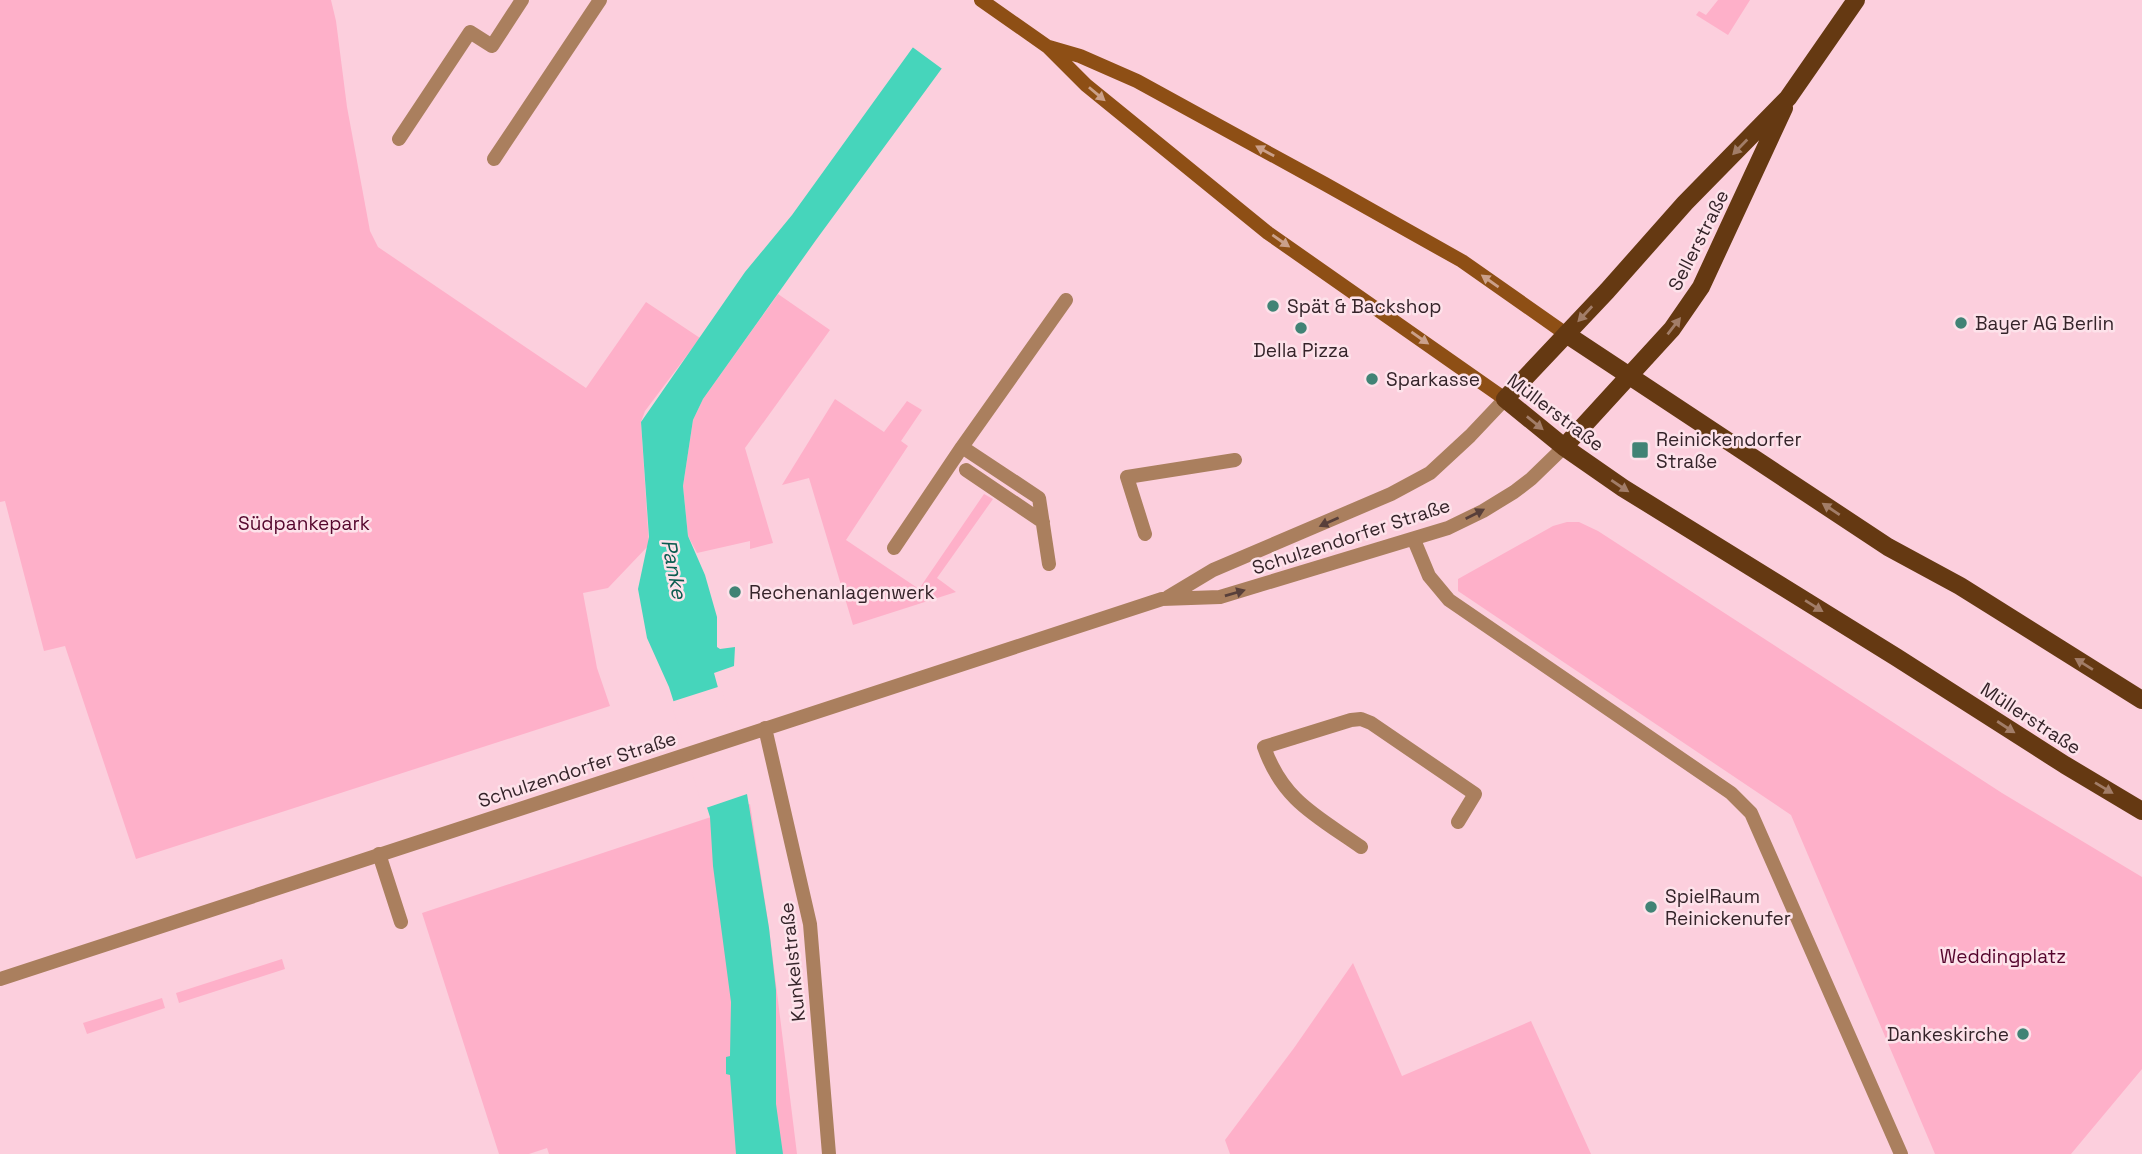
<svg xmlns="http://www.w3.org/2000/svg" width="2142" height="1154" viewBox="0 0 2142 1154" font-family="'Space Grotesk',sans-serif">
<style>
.green{fill:#feb0c9}
.water{fill:#46d5bb}
.pier{fill:#fccfdd}
.lines{fill:none;stroke-linecap:round;stroke-linejoin:round}
.lane{stroke:#aa7f5e;stroke-width:14}
.street{stroke:#aa7f5e;stroke-width:14}
.secondary{stroke:#8e4f15;stroke-width:14}
.primary{stroke:#653912;stroke-width:18}
.oneway{fill:#cba08a}
.oneway2{fill:#a27d68}
.oneway3{fill:#583f3a}
.poi-dot{fill:#418375;stroke:#fde2ea;stroke-width:2.5}
.labels{text-anchor:middle;stroke-width:5;stroke-linejoin:round;paint-order:stroke}
.street-label{font-size:19px;fill:#35242a;stroke:#fde2ea}
.poi-label{font-size:19px;fill:#35242a;stroke:#fde2ea;text-anchor:start}
.park-label{font-size:19px;fill:#55062d;stroke:#fde2ea}
.water-label{font-size:21px;font-style:italic;fill:#0a5c4f;stroke:#fde2ea}
</style>
<rect width="100%" height="100%" fill="#fccfdd"/>
<!-- green -->
<path class="green" d="M0 0H331L336 21 347 107 370 231 378 247 586 388 646 302 700 338 645 411 641 422 649 545 608 588 583 593 597 668 610 706 136 859 65 646 44 651 5 501 0 502Z
M1718 0H1750L1728 35 1696 15 1699 11 1706 15Z
M778 294 830 330 745 448 773 543 750 549V541L697 553 688 536 683 486 693 420 703 399Z
M835 399 884 432 907 401 922 410 901 441 908 446 846 540 919 589 984 494 993 499 937 578 956 592 853 625 809 478 782 485Z
M1567 522H1579L1598 531 2002 793 2142 877V1069L2071 1154H1935L1791 815 1458 591V579L1553 526Z
M750 804 769 928 797 1154H549L547 1148 529 1154H499L422 913Z
M282 959 285 969 179 1003 176 993Z
M1353 963 1402 1076 1531 1021 1591 1154H1230L1225 1140 1294 1048Z
M162 998 165 1008 87 1034 83 1023Z"/>
<!-- water -->
<path class="water" d="M947 0H992L816 240 703 399 693 420 683 486 688 536 705 575 717 617V647L720 649 735 647 734 666 714 673 747 794 769 928 776 990V1104L783 1154H736L730 1075 726 1074V1057L730 1056 731 1002 713 866 710 817 669 687 647 638 638 589 649 537 641 422 745 272 792 215Z"/>
<!-- pier -->
<path class="pier" d="M943 0H995L945 71 911 46Z
M721 686 750 793 703 809 671 702Z"/>
<g class="lines">
<!-- lane -->
<path class="lane" d="M399 139 470 32 492 46 522 0
M494 159 600 0
M962 447 1066 300
M966 470 1043 522
M1145 534 1127 477 1235 460
M894 548 962 447 1039 498 1049 564
M1361 847C1317 816 1283 801 1264 747L1351 720 1361 719 1371 723 1475 794 1458 822
M379 854 401 922"/>
<!-- street -->
<path class="street" d="M1414 540 1429 576 1449 600 1731 793 1751 813 1901 1154
M1168 597 1213 570 1391 494 1430 473 1470 436 1505 399
M765 728 810 924 829 1154
M0 979 1162 599 1220 597 1448 528 1483 511 1514 492 1531 479 1564 447"/>
<!-- secondary -->
<path class="secondary" d="M981 0 1048 47 1086 85 1268 233 1505 399
M1049 47 1080 56 1137 81 1325 184 1462 261 1566 334"/>
<!-- primary -->
<path class="primary" d="M1856 0 1788 98 1685 203 1607 291 1505 399 1564 447 1623 488 1896 657 2065 765 2142 811
M1566 334 1888 547 1960 586 2142 700
M1564 447 1672 329 1701 287 1784 108"/>
</g>
<!-- one-way arrows -->
<defs><path id="oneway-solid" d="M-6-.8H1V-3.2L6.5 0L1 3.2V.8H-6Z" transform="scale(1.75)"/></defs>
<g class="oneway">
<use href="#oneway-solid" transform="translate(1097 94) rotate(40)"/>
<use href="#oneway-solid" transform="translate(1265 151) rotate(-151)"/>
<use href="#oneway-solid" transform="translate(1281 241) rotate(35)"/>
<use href="#oneway-solid" transform="translate(1490 281) rotate(-145)"/>
<use href="#oneway-solid" transform="translate(1420 338) rotate(35)"/>
</g>
<g class="oneway2">
<use href="#oneway-solid" transform="translate(1740 147) rotate(134)"/>
<use href="#oneway-solid" transform="translate(1585 314) rotate(133)"/>
<use href="#oneway-solid" transform="translate(1674 326) rotate(-52)"/>
<use href="#oneway-solid" transform="translate(1535 423) rotate(39)"/>
<use href="#oneway-solid" transform="translate(1620 486) rotate(34)"/>
<use href="#oneway-solid" transform="translate(1831 509) rotate(-146)"/>
<use href="#oneway-solid" transform="translate(1814 606) rotate(32)"/>
<use href="#oneway-solid" transform="translate(2084 664) rotate(-148)"/>
<use href="#oneway-solid" transform="translate(2006 727) rotate(33)"/>
<use href="#oneway-solid" transform="translate(2104 788) rotate(31)"/>
</g>
<g class="oneway3">
<use href="#oneway-solid" transform="translate(1475 514) rotate(-27)"/>
<use href="#oneway-solid" transform="translate(1329 522) rotate(156)"/>
<use href="#oneway-solid" transform="translate(1235 593) rotate(-16)"/>
</g>
<!-- markers -->
<g class="poi-dot">
<circle cx="1273" cy="306" r="7"/>
<circle cx="1961" cy="323" r="7"/>
<circle cx="1301" cy="328" r="7"/>
<circle cx="1372" cy="379" r="7"/>
<rect x="1631" y="441" width="18" height="18" rx="3.5"/>
<circle cx="735" cy="592" r="7"/>
<circle cx="1651" cy="907" r="7"/>
<circle cx="2023" cy="1034" r="7"/>
</g>
<g class="labels">
<!-- street labels -->
<g class="street-label">
<text transform="translate(1698 240) rotate(-63)" y="7">Sellerstraße</text>
<text transform="translate(1556 412) rotate(37)" y="7">Müllerstraße</text>
<text transform="translate(1351 536) rotate(-18)" y="7">Schulzendorfer Straße</text>
<text transform="translate(2031 718) rotate(33)" y="7">Müllerstraße</text>
<text transform="translate(577 769) rotate(-18)" y="7">Schulzendorfer Straße</text>
<text transform="translate(792 962) rotate(-96)" y="7">Kunkelstraße</text>
</g>
<!-- poi labels -->
<g class="poi-label">
<text x="1287" y="313">Spät &amp; Backshop</text>
<text x="1975" y="330">Bayer AG Berlin</text>
<text x="1301" y="357" text-anchor="middle">Della Pizza</text>
<text x="1386" y="386">Sparkasse</text>
<text x="1656" y="446">Reinickendorfer<tspan x="1656" dy="22">Straße</tspan></text>
<text x="749" y="599">Rechenanlagenwerk</text>
<text x="1665" y="903">SpielRaum<tspan x="1665" dy="22">Reinickenufer</tspan></text>
<text x="2009" y="1041" text-anchor="end">Dankeskirche</text>
</g>
<!-- park labels -->
<g class="park-label">
<text x="304" y="530">Südpankepark</text>
<text x="2003" y="963">Weddingplatz</text>
</g>
<!-- water labels -->
<g class="water-label">
<text transform="translate(674 569) rotate(79)" y="7">Panke</text>
</g>
</g>
</svg>
